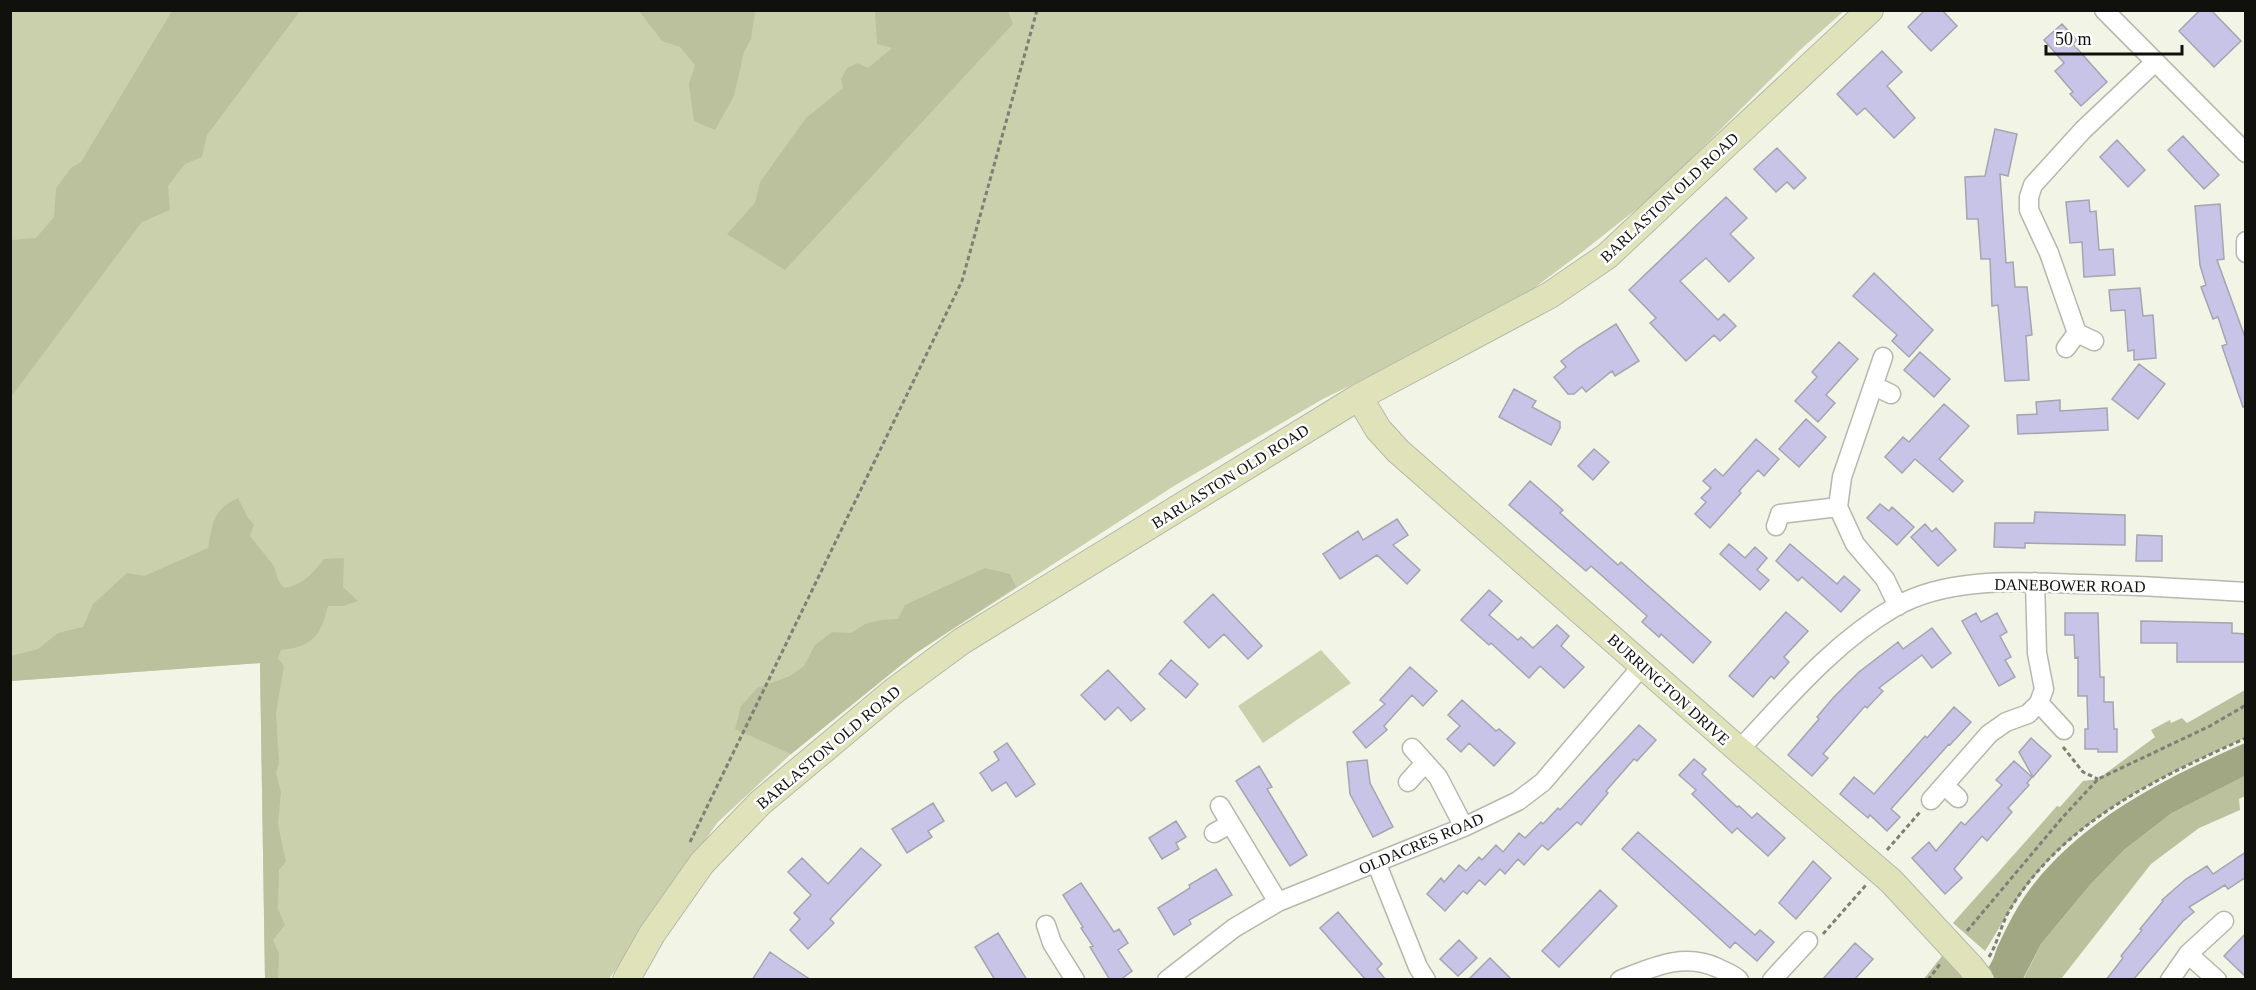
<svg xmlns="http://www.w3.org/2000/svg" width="2256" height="990" viewBox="0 0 2256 990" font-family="Georgia,serif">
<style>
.green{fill:#cbd0ac}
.forest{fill:#bbc19d}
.water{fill:#a1a783}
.building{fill:#c8c4e7;stroke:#a5a4b1;stroke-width:1.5}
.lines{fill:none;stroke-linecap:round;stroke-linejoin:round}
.street-casing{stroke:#b6b8ab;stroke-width:21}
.secondary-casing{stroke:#b6b8ab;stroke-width:28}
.path{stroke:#7e7f76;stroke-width:3;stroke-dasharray:4.5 3;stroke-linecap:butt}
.street{stroke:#fff;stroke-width:18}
.secondary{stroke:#e0e3b9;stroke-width:26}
.secondary-bridge-casing{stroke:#b6b8ab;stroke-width:28;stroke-linecap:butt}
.secondary-bridge{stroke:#e0e3b9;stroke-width:26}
.labels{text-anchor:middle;stroke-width:5;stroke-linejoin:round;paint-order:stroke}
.street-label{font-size:16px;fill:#10110c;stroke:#fff}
</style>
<rect width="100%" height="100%" fill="#f2f4e6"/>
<!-- green -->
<path class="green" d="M11 11H1844L1800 50 1658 192 1581 253 1530 291 1409 357 1323 399 1174 486 916 653 791 754 717 823 609 979H265L260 663 11 681Z
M1321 650 1351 683 1263 743 1238 706Z"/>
<!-- forest -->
<path class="forest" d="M172 11H300L207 135 202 157 185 164 168 186 170 210 142 222 11 397V240L36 238 54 217 56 188 71 168 81 162Z
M639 11H755L751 39 744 52 734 96 715 130 694 121 689 84 695 65 680 47 662 41Z
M875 11H1008L1013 24 785 270 727 234 755 203 760 182 806 118 843 88 841 79 847 68 858 63 868 68 892 48 877 44Z
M238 498 248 518 254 524 250 536 274 566 278 580 284 588C303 585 313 573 324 559L344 558 343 587 358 601 343 606H328C321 635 313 647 281 650L278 658 284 666 276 713 279 763 276 773 281 792 278 825 286 862 279 870 278 909 285 925 273 940 279 954 278 979H265L260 663 11 681V656L38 649 58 633 83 627 93 604 127 573 144 576 208 548C213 523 212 510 238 498Z
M985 568 1010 574 1016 587 916 653 791 754 735 729 741 706 757 688 790 676 804 666 815 645 832 632 851 633 865 624 881 620 898 619 905 605Z
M2245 690V738C2168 773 2088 810 2033 878 2014 901 2000 927 1985 951L1953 923 2057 806 2060 807 2083 781 2098 779 2155 737 2151 730 2170 720 2171 723 2182 718 2187 723Z
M2245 776V796L2239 799 2240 810 2199 828 2151 864 2061 979 2023 980 2041 944 2090 885 2124 850 2172 813Z
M1942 956 1965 978 1964 980H1923Z"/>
<!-- water -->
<path class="water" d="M2245 743V776L2172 813 2124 850 2090 885 2041 944 2023 979 1978 980C1983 974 1989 968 1992 961 1994 958 1995 953 1997 948 2007 926 2018 904 2033 885 2087 816 2168 777 2245 743Z"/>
<!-- building -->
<path class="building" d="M1925 10H1942L1957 26 1931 51 1908 27Z
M2200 10H2211L2241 41 2214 67 2179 31Z
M2062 24 2077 40 2073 44 2107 82 2081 106 2070 94 2073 92 2055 71 2064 63 2044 40Z
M1882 51 1902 72 1887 86 1915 118 1894 138 1865 108 1857 115 1837 94Z
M1995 129 2017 134 2008 176 2000 174 2006 263 2013 262 2015 287H2027L2032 335 2026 336 2029 380 2005 381 1998 305 1992 306 1990 259H1981L1978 219H1967L1965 177 1985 176Z
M2183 136 2219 175 2204 189 2168 150Z
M2117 140 2145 170 2128 187 2100 157Z
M1777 148 1806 178 1794 189 1787 182 1776 192 1754 169Z
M1726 197 1747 218 1730 234 1754 258 1729 282 1706 258 1680 281 1718 320 1724 314 1736 326 1720 341 1714 335 1686 361 1650 323 1656 318 1629 290Z
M2089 200 2090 212 2096 211 2099 250 2113 249 2115 275 2084 277 2082 242 2070 243 2066 202Z
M2220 204 2224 259 2217 260 2246 340V406L2243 407 2222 346 2227 344 2218 317 2213 319 2201 287 2206 285 2200 265 2195 206Z
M1874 273 1933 330 1909 357 1892 341 1897 335 1853 296Z
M2140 288 2143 316 2153 315 2156 358 2134 360V350L2128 351 2125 310 2111 311 2109 290Z
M1616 324 1639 361 1615 376 1612 371 1586 392 1582 387 1574 394H1568L1554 377 1566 367 1561 361 1578 348Z
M1839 342 1858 359 1826 395 1835 403 1818 422 1795 401 1817 377 1812 372Z
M1920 352 1950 379 1934 397 1904 370Z
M2139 364 2165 384 2138 419 2112 399Z
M1514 389 1536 401 1532 407 1560 422V428L1551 445 1499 417Z
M2060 400V411L2107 408 2108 430 2018 434 2017 415 2037 414 2036 402Z
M1944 404 1969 426 1939 459 1963 481 1953 492 1915 459 1902 473 1885 457 1903 437 1909 442Z
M1806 419 1826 437 1799 467 1779 449Z
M1756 439 1779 459 1764 476 1758 470 1739 491 1741 493 1710 528 1695 514 1706 502 1701 498 1711 488 1703 481 1715 469 1723 476Z
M1594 449 1609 462 1593 480 1578 466Z
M1530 481 1563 510 1560 513 1618 565 1621 562 1711 642 1693 663 1661 634 1659 637 1642 622 1647 616 1591 566 1586 571 1509 505Z
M1880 504 1889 511 1892 507 1914 527 1897 545 1867 518Z
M2035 512 2125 515V545L2025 543V548L1994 547 1995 523H2034Z
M1397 519 1408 535 1393 545 1420 570 1407 584 1377 555 1340 579 1323 554 1358 531 1363 540Z
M1925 524 1932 532 1936 528 1956 550 1938 566 1911 537Z
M2137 535 2162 536V561H2136Z
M1729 544 1745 558 1755 547 1767 558 1757 570 1769 580 1760 590 1720 554Z
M1790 544 1837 584 1844 576 1860 590 1841 612 1802 577 1798 581 1776 561Z
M1489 590 1502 601 1489 615 1518 640 1521 637 1533 648 1557 625 1569 636 1561 646 1584 667 1564 688 1540 666 1529 678 1491 643 1489 645 1461 620Z
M1213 594 1262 646 1248 659 1224 634 1209 648 1184 622Z
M1786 612 1808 631 1784 657 1789 662 1774 679 1771 676 1753 697 1729 676Z
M1976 613 1981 622 1997 613 2007 632 2000 636 2011 657 2005 660 2015 677 1999 686 1962 621Z
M2065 613H2098L2100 677H2104V702H2113L2114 729H2117V752H2098V749H2085V729H2088L2087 696H2078V657L2075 658 2074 635H2065Z
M2141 621 2232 623V633L2246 634V662H2177V643H2141Z
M1932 628 1951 653 1932 668 1922 655 1879 688 1883 691 1867 708 1865 706 1823 754 1828 758 1812 776 1788 755 1819 719 1817 717 1833 698 1859 672 1898 642 1903 649Z
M1171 660 1198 684 1186 698 1159 674Z
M1410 667 1437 691 1423 706 1412 695 1384 726 1387 730 1366 748 1353 732 1385 704 1380 700Z
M1108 670 1145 709 1131 721 1118 707 1105 720 1081 695Z
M1462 700 1496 731 1499 729 1515 743 1494 766 1469 743 1461 752 1447 739 1460 726 1448 715Z
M1954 707 1971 722 1950 745 1949 744 1891 809 1900 817 1887 831 1870 815 1868 818 1840 794 1854 777 1874 794 1925 736 1927 738Z
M1639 725 1656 740 1637 761 1634 759 1606 791 1608 793 1581 825 1577 822 1548 850 1542 845 1524 865 1518 859 1505 874 1500 869 1485 885 1479 880 1467 894 1463 891 1445 911 1427 894 1441 878 1444 882 1459 865 1466 871 1479 857 1482 860 1496 845 1503 852 1519 833 1525 838 1541 822 1543 824 1558 808 1560 810Z
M2031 738 2051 756 2033 777 2019 752Z
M1007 743 1035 784 1016 797 1006 782 992 791 980 773 999 760 994 752Z
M1694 759 1706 769 1702 774 1737 807 1739 806 1752 818 1757 813 1785 838 1768 856 1737 828 1732 833 1692 794 1696 790 1679 775Z
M1367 760 1370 783 1393 827 1373 837 1350 794 1347 762Z
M2014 761 2032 777 2027 783 2029 785 2008 808 2012 812 1987 841 1982 836 1954 869 1962 878 1945 894 1912 858 1929 842 1936 851 1961 822 1965 825 2002 785 1996 780Z
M1259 766 1272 787 1267 789 1307 855 1290 866 1236 781Z
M933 803 944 821 928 831 932 837 907 853 892 829Z
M1176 821 1186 837 1176 843 1179 849 1162 859 1149 838Z
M1638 832 1755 935 1760 930 1774 942 1757 961 1735 942 1730 948 1622 849Z
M861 848 881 865 830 919 834 923 808 949 790 930 800 919 794 913 811 895 788 872 802 858 828 884Z
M2246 852V877L2228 889 2225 885 2189 907 2194 912 2183 921 2133 980H2106L2123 958 2121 956 2142 930 2140 929 2163 901 2162 900 2186 879 2207 866 2213 874Z
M1813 861 1831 878 1796 919 1779 903Z
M1216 869 1232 895 1189 920 1191 924 1174 935 1158 908 1190 888 1189 885Z
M1081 883 1114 932 1119 929 1128 943 1118 950 1132 971 1120 980H1110L1090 947 1093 946 1081 928 1083 927 1063 895Z
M1600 890 1617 906 1559 967 1542 951Z
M1338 912 1382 964 1377 969 1386 980H1366L1320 928Z
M998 933 1027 980H995L975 947Z
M2246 933V977L2224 956Z
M1459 940 1477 958 1458 976 1440 959Z
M1855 943 1873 959 1854 980H1822Z
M770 952 784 962 811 980H752Z
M1490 958 1512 980H1468Z"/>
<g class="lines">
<!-- street casing -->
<g class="street-casing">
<path id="street" d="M2104 10 2246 153
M2246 241V253
M2094 341 2077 333 2049 253 2029 210V197L2033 185 2083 130 2155 62
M2066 348 2077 333
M1883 357 1842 477 1838 507 1855 544 1885 579 1898 606
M1874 386 1891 394
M1776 526 1780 514 1838 507
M2039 703 2064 730
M1412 748 1438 777 1464 827
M1739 750C1787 699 1833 643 1895 607 1949 576 2023 582 2082 584 2137 585 2191 589 2246 592
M1408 782 1425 763
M1944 785 1958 798
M1931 800 1989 734 2006 722 2028 714 2039 703 2044 689 2037 653 2035 582
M1220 806 1278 902
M1214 833 1230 824
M1376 862 1418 967 1426 980
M1046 925 1052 943 1075 980
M2188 954 2217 980
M1167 980 1234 928 1278 902 1464 827 1518 801 1543 782 1643 665
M1620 980C1653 967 1684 952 1718 968 1725 972 1733 974 1739 980
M1772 980 1808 941
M2170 980 2188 954 2224 921"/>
</g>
<!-- secondary casing -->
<g class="secondary-casing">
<path id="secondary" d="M1359 397 1378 429 1398 451 1739 750 1891 881 1970 966
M626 980 652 934 702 863 760 803 894 691 962 641 1359 397 1550 295 1607 256 1870 10"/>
</g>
<!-- path -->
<path class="path" d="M2063 747 2083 772 2098 779
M690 842 962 281 1037 10
M1887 850 1920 812
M1967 931 2062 818 2098 779 2210 726 2246 705
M1823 934 1866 885
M1989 957C1998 942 2001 925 2009 911 2061 823 2157 778 2246 738
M1928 980 1940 964"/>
<!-- street -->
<use href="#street" class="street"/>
<!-- secondary -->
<use href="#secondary" class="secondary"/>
<!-- secondary-bridge casing -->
<g class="secondary-bridge-casing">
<path id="secondary-bridge" d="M1970 966 1981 980"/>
</g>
<!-- secondary-bridge -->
<use href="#secondary-bridge" class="secondary-bridge"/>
</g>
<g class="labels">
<!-- street labels -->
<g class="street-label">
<text transform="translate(1669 197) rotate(-43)" y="6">BARLASTON OLD ROAD</text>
<text transform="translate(1230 476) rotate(-32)" y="6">BARLASTON OLD ROAD</text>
<text transform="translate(2070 585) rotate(1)" y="6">DANEBOWER ROAD</text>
<text transform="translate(1669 689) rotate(42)" y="6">BURRINGTON DRIVE</text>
<text transform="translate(828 747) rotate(-40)" y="6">BARLASTON OLD ROAD</text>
<text transform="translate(1421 843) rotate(-23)" y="6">OLDACRES ROAD</text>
</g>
</g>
<!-- border -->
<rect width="2256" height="990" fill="none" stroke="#10110c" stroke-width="24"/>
<!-- scale -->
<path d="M2046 45v9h136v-9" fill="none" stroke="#10110c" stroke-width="3"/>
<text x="2055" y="45" font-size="18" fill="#10110c" stroke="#ffffff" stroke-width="4.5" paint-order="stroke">50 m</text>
</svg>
